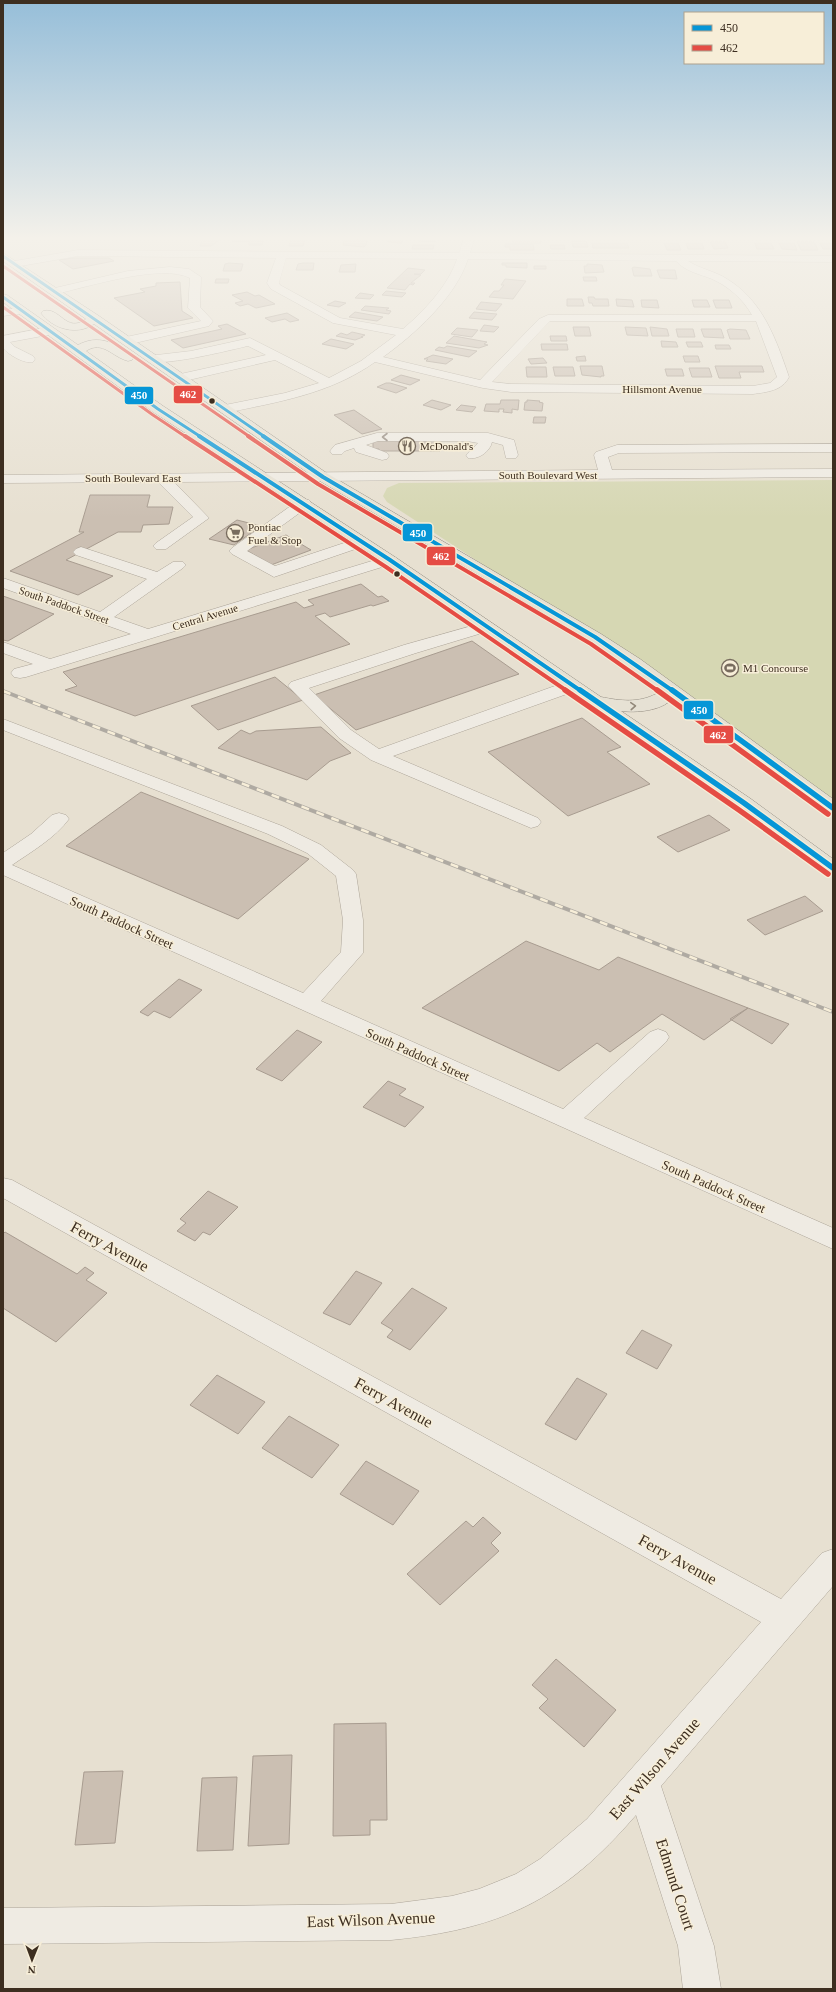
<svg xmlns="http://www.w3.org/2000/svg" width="836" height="1992" viewBox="0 0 836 1992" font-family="Georgia,serif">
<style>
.green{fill:#d6d7b3}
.building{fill:#cbbfb2;stroke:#a89c90}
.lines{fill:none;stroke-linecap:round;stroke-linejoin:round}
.minor-casing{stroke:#ada599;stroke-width:1}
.major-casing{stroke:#928b80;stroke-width:1}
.minor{fill:#efebe3;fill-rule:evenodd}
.major{fill:#e6e1d4;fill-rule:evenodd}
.rail-casing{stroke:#afaaa2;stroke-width:4}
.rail{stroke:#f7eed8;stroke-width:2.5;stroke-dasharray:8;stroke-linecap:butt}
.bus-1-far2-casing{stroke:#f7eed8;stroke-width:4.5}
.bus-1-far1-casing{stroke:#f7eed8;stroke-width:6}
.bus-1-casing{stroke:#f7eed8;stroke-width:8}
.bus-2-far2-casing{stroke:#f7eed8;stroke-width:4.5}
.bus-2-far1-casing{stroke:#f7eed8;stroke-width:6}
.bus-2-casing{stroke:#f7eed8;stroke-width:8}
.bus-1-far2{stroke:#0696d7;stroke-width:3}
.bus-1-far1{stroke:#0696d7;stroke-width:4}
.bus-1{stroke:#0696d7;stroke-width:5.5}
.bus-2-far2{stroke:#e54c44;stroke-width:3}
.bus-2-far1{stroke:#e54c44;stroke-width:4}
.bus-2{stroke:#e54c44;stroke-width:5.5}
.oneway{stroke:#968c82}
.oneway2{stroke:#92887a}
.bus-dot{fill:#3d2e20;stroke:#f7eed8;stroke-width:1.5}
.labels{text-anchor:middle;stroke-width:3;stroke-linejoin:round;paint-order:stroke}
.far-street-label{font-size:11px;fill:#3d2e20;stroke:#f7eed8}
.far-poi-label{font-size:11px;fill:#3d2e20;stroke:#f7eed8;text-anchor:start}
.street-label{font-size:13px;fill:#3d2e20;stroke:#f7eed8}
.near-street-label{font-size:16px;fill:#3d2e20;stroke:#f7eed8}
.line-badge{stroke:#f7eed8;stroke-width:1.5}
.badge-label{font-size:11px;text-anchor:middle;font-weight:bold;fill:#fff}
</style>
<rect width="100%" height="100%" fill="#e7e0d1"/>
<!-- green -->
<path class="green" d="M833 480V806L726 732 529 604 488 568 387 502 383 496 387 488 399 483Z"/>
<!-- building -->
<path class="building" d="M202 239H221L211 246H200Z
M233 239H258L257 241H263L262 245H249V242L232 241Z
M291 239H305L303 246H289Z
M349 239 367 240 366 245 364 247 343 245 344 240Z
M389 239H403L402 243 388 242Z
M419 239H435V242L419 241Z
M512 239H541V243H513Z
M572 241H586L588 247H573Z
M710 242H725L728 248 714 249Z
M797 242H814L818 250H801Z
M592 243H627L629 248H593Z
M664 243H678L681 250H667Z
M686 243H702L704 249H688Z
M755 243H771L774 249H757Z
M779 243H794L797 250 782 249Z
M820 243H833V249H823Z
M505 244H533L534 250H510V247H505Z
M413 245H434L433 249H412Z
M550 245H564L565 249H551Z
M73 258H109L114 261 73 269 59 260Z
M229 263 243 264 241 271H223L225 264Z
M303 263H314L313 270H296L298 264Z
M502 263H527V268L506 267V265H502Z
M356 264 355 272H339L341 265Z
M587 264 602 265 604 272 585 273 584 266H587Z
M534 266H546V269H534Z
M634 267 650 269 652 276H634L632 268Z
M408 268 425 270 421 274H414L421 275 411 283H415L413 285 410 284 405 290 387 288Z
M657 270H675L677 279 660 278Z
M583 277H596L597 281H584Z
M216 279H229L228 283H215Z
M505 279 526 281 513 299 489 297 494 291H499L504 285H501Z
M180 282 182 311 193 318 154 326 114 298 145 292 140 289 156 286V283Z
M386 291 406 293 402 297 382 295Z
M247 292 255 296 259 295 275 304 256 308 248 304 240 306 235 303 243 301 232 295Z
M360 293 374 295 370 299 355 298Z
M588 297H594L595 299H608L609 306H593L592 303H589Z
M567 299H582L584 306H567Z
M616 299 632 300 634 307 617 306Z
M641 300H657L659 308 642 307Z
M692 300H707L710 307H694Z
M713 300H729L732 308H716Z
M335 301 346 303 339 307 327 305Z
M481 302 502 304 496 311 476 309Z
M365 306 389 308 386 310 391 311 389 314 361 310Z
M355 312 383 317 377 321 349 317Z
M474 312 497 314 492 320 469 318Z
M287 313 299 320 290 322 285 319 272 322 265 318Z
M227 324 246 334 183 348 171 340 222 329 218 326Z
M484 325 499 327 494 332 480 331Z
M573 327H589L591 336H575Z
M625 327 646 328 648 336 627 335Z
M650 327 667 329 669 336H652Z
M457 328 478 330 472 337 451 334Z
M676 329H693L695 337H678Z
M701 329H721L724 338 704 337Z
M730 329 746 330 750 339H730L727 330Z
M352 332 365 335 361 337H363L355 340 336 336 341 333 347 335Z
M454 336 487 342 484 344 488 345 479 348 446 343Z
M550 336H566L567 341H551Z
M331 339 354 344 346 349 322 344Z
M661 341 676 342 678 347H662Z
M686 342H701L703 347H688Z
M541 344H567L568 350H542Z
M715 345H729L731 349H716Z
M447 346 477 351 469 357 435 350 439 347 444 348Z
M433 355 453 359 446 364 426 361 428 359H424Z
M585 356 586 361H577L576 357Z
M683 356H698L700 362H685Z
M543 358 547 363 531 364 528 359Z
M580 366H602L604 376H601V377L582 375Z
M715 366H762L764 372H739L741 378H719Z
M526 367H546L547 377H527Z
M553 367H573L575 376H555Z
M689 368H709L712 377H692Z
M665 369H682L684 376H667Z
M401 375 420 380 410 385 391 380Z
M386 383H390L407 388 396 393 377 387Z
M432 400 451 405 441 410 423 405Z
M501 400H519L518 410 512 409V413L503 412 504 409H499V412L484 411 486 404H500Z
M527 400 540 401 539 402 543 403 542 411 524 410 525 402H527Z
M461 405 476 407 472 412 456 410Z
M354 410 382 429 362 434 334 415Z
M534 417H546L545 423H533Z
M429 439V443H440V451H379V449H373V441Z
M90 495H150L147 507H173L169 524 143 525 141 532H118L66 560 113 576 78 595 10 571 84 532H79Z
M237 520 261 526 234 545 209 539Z
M286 535 311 550 271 565 246 550Z
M361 584 378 597 382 596 389 601 373 606 371 605 330 617 325 613 315 616 350 644 135 716 65 690 77 686 63 672 296 602 304 608 314 605 308 600Z
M3 596 54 614 8 641 3 640Z
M472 641 519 674 356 730 314 695Z
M275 677 303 700 218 730 191 706Z
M582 718 621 747 607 752 650 784 568 816 488 752Z
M321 727 351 753 330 761 307 780 218 748 241 730 250 734 256 731Z
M141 792 309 859 238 919 66 846Z
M709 815 730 830 678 852 657 837Z
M805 896 823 911 765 935 747 920Z
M526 941 599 970 618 957 748 1008 704 1040 662 1014 610 1052 597 1043 559 1071 422 1008Z
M179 979 202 990 170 1018 154 1011 148 1016 140 1012Z
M748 1008 789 1024 772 1044 730 1019Z
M297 1030 322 1042 282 1081 256 1069Z
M388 1081 406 1089 399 1095 424 1107 405 1127 363 1107Z
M208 1191 238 1207 210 1235 203 1232 195 1241 177 1231 186 1223 180 1219Z
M5 1232 77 1274 85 1267 94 1273 86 1280 107 1293 56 1342 3 1308V1234Z
M356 1271 382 1283 350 1325 323 1313Z
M412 1288 447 1308 410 1350 387 1337 393 1330 381 1323Z
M642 1330 672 1345 657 1369 626 1353Z
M217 1375 265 1402 238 1434 190 1405Z
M577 1378 607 1394 576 1440 545 1424Z
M289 1416 339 1445 312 1478 262 1448Z
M366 1461 419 1491 393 1525 340 1494Z
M483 1517 501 1533 491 1543 499 1551 440 1605 407 1574 466 1521 473 1527Z
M556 1659 616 1710 584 1747 539 1708 548 1699 532 1685Z
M386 1723 387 1820H370V1835L333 1836 334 1724Z
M292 1755 289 1844 248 1846 253 1756Z
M123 1771 115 1843 75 1845 84 1772Z
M237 1777 233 1850 197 1851 202 1778Z"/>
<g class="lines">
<!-- minor casing -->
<g class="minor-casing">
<path id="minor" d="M464 239H474L470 253 833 256V262L688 261C700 269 715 271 727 279 763 301 776 339 789 377 782 391 767 392 753 394L511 392 483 388 375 362C330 394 278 402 225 413L219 409 220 406 285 393 319 383 275 360 180 382 174 378 176 375 266 355 248 346C234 349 153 370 146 359L148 356 191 351 250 338 329 378 361 361 396 335 333 323 271 289 267 283 276 258 78 256 15 267 10 264 15 261 78 250 459 253ZM286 258 457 259C448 286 424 311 403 329L340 318 280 285 279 283ZM468 259 676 261C686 272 700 274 712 279 728 286 743 299 752 315H548L539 319 480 380 383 357C414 335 456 297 468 259ZM550 321H756L777 377 770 383 753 386 511 384 492 382Z
M170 267 189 269 201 277 200 307 213 321 209 326 126 345 120 341 126 337 201 321 188 308 190 278C161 263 88 287 55 294L49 291 55 288 128 271Z
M21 308 25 309 27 311 25 313 3 316V310Z
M49 327 55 331 53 334 10 342 15 347 33 356 35 359 33 362C24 364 9 355 3 348V336Z
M377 433H488L514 440 518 455 516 458H506L503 445 492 442C490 452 478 460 468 458L466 455 478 443 467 441H378L366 445 387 453 389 456 387 459 382 460 356 452 354 448 345 451 342 454H332L330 451 335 445Z
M833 444V452L619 453 608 457 612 470 833 469V477L174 482 209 518 166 549H156L153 546 156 543 193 517 158 482 3 483V475L598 470 594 455 596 452 617 445Z
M304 499 309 500 311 503 309 506 247 551 275 566 362 537 367 539 370 542 367 545 274 577 232 554 229 551 232 548 299 500Z
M81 547 157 572 173 562H183L186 565 183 568 114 617 148 629 385 557H395L398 560 395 563 26 677 20 678 14 677 11 673 14 669 33 664 3 653V642L50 659 131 634 3 588V578L100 612 147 579 76 555 73 552 76 549Z
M486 622 492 624 494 627 492 630 416 653 309 688 351 730 379 749 566 682 572 681 578 682 581 686 578 690 393 756 538 818 541 822 538 826 531 828 371 760 339 738 288 686 291 682 404 645Z
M3 719 282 826 321 845 353 870 356 874 363 920V953L321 1001 563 1109 650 1032 658 1029 666 1032 669 1037 666 1042 584 1118 833 1228V1249L3 875V853L31 834 52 815 59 813 66 815 69 819C55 838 31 852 12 865L303 993 341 952 343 920 336 876 307 853 268 834 3 730Z
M3 1178 12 1180 781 1599 822 1553 833 1549V1586L661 1786 714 1946 721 1989H683L678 1946 636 1815C563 1900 502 1929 391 1940L3 1944V1908L391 1904 452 1896 479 1889 516 1874 540 1859 587 1819 761 1622 3 1198Z"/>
</g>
<!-- major casing -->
<g class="major-casing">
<path id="major" d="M3 253 99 316 328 474 601 634 640 659 833 799V814L826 812 672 699C661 711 636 713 621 711L751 799 833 859V874L826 872 737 807 385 563 153 412 3 302V294L7 295 78 345C98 334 115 343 132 354L134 357 132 360 128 361C112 357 103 340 86 351L163 406 395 557 601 697C621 701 638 703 656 694L657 688 589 640 318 480 94 324C77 336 53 329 41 313L43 311C60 306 66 334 86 319L3 261Z"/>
</g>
<!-- minor -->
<use href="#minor" class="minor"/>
<!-- major -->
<use href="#major" class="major"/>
<!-- rail casing -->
<g class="rail-casing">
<path id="rail" d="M3 691 833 1012"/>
</g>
<!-- rail -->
<use href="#rail" class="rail"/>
<!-- bus-1-far2 casing -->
<g class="bus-1-far2-casing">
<path id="bus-1-far2" d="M3 256 265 437
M3 297 158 409 201 437"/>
</g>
<!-- bus-1-far1 casing -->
<g class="bus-1-far1-casing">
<path id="bus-1-far1" d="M199 436 390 560 581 691
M263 436 323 477 595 637 673 691"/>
</g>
<!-- bus-1 casing -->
<g class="bus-1-casing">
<path id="bus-1" d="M580 690 744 803 833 868
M672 690 833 808"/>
</g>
<!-- bus-2-far2 casing -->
<g class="bus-2-far2-casing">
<path id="bus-2-far2" d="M3 266 250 437
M3 307 153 415 186 437"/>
</g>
<!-- bus-2-far1 casing -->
<g class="bus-2-far1-casing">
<path id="bus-2-far1" d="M185 436 386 567 567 691
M248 436 318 484 591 644 658 691"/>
</g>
<!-- bus-2 casing -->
<g class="bus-2-casing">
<path id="bus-2" d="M565 690 739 810 828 874
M657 690 828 814"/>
</g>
<!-- bus-1-far2 -->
<use href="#bus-1-far2" class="bus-1-far2"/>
<!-- bus-1-far1 -->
<use href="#bus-1-far1" class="bus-1-far1"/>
<!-- bus-1 -->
<use href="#bus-1" class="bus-1"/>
<!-- bus-2-far2 -->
<use href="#bus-2-far2" class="bus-2-far2"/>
<!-- bus-2-far1 -->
<use href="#bus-2-far1" class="bus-2-far1"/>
<!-- bus-2 -->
<use href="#bus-2" class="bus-2"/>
</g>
<!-- one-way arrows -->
<defs><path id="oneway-chevron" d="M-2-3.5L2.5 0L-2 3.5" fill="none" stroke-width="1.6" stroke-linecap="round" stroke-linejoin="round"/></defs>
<use class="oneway" href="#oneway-chevron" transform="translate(385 437) rotate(180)"/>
<use class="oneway2" href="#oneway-chevron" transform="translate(633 706) rotate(-4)"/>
<!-- sky -->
<linearGradient id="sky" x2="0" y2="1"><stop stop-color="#96bed9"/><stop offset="0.46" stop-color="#f4f1ea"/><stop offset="1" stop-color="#f4f1ea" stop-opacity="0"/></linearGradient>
<rect width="836" height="518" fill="url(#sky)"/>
<!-- icons -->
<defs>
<g id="restaurant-ring" transform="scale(0.9)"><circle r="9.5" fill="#f7eed8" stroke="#786c5e" stroke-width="1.5"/><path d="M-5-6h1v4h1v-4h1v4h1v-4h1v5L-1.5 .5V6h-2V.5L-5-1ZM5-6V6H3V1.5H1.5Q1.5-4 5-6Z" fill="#786c5e"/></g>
<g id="supermarket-ring" transform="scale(0.9)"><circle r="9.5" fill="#f7eed8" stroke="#786c5e" stroke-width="1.5"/><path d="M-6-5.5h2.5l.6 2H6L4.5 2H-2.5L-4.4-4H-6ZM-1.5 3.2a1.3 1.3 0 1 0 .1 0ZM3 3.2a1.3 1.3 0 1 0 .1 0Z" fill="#786c5e"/></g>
<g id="stadium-ring" transform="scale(0.9)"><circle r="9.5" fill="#f7eed8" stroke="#786c5e" stroke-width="1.5"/><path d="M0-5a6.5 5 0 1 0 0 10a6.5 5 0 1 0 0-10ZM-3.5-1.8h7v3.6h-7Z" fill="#786c5e"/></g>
</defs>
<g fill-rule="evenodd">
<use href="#restaurant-ring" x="407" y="446"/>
<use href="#supermarket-ring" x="235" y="533"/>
<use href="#stadium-ring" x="730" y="668"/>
</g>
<!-- markers -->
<g class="bus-dot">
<circle cx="212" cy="401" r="3.5"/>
<circle cx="397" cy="574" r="3.5"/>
</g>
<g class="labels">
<!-- far-street labels -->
<g class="far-street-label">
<text x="662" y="393">Hillsmont Avenue</text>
<text x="548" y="479">South Boulevard West</text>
<text x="133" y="482">South Boulevard East</text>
<text transform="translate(64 605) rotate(19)" y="4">South Paddock Street</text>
<text transform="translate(205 617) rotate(-17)" y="4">Central Avenue</text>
</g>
<!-- far-poi labels -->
<g class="far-poi-label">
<text x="420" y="450">McDonald's</text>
<text x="248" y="531">Pontiac<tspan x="248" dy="13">Fuel &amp; Stop</tspan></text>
<text x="743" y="672">M1 Concourse</text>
</g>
<!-- street labels -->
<g class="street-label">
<text transform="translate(122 922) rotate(24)" y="5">South Paddock Street</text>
<text transform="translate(418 1054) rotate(24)" y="5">South Paddock Street</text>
<text transform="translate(714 1186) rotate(24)" y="5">South Paddock Street</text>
</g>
<!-- near-street labels -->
<g class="near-street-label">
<text transform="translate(110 1246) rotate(29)" y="6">Ferry Avenue</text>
<text transform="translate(394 1402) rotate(29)" y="6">Ferry Avenue</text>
<text transform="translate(678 1559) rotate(29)" y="6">Ferry Avenue</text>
<text transform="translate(654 1768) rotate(-49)" y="6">East Wilson Avenue</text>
<text transform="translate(676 1884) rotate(72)" y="6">Edmund Court</text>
<text transform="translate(371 1919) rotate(-2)" y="6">East Wilson Avenue</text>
</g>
</g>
<g class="line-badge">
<rect x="173" y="385" width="30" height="19" rx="4" fill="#e54c44"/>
<rect x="124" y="386" width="30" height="19" rx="4" fill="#0696d7"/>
<rect x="402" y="523" width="31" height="19" rx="4" fill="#0696d7"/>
<rect x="426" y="546" width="30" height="20" rx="4" fill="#e54c44"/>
<rect x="683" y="700" width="31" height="20" rx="4" fill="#0696d7"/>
<rect x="703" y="725" width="31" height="19" rx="4" fill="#e54c44"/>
</g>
<g class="badge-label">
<text x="188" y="398">462</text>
<text x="139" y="399">450</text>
<text x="418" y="537">450</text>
<text x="441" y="560">462</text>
<text x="699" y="714">450</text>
<text x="718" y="739">462</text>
</g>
<!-- border -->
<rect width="836" height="1992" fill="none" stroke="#3d2e20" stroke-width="8"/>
<!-- legend -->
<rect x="684" y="12" width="140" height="52" fill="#f7eed8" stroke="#ada18e"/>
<rect x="692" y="25" width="20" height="6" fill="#0696d7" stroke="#ada18e"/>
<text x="720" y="32" font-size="12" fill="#3d2e20">450</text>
<rect x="692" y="45" width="20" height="6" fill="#e54c44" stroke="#ada18e"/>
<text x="720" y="52" font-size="12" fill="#3d2e20">462</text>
<!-- north arrow -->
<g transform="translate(32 1960) rotate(181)" stroke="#f7eed8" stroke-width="3" paint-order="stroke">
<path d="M0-3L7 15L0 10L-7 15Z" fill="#3d2e20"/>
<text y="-6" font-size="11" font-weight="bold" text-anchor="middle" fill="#3d2e20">N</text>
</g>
</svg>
